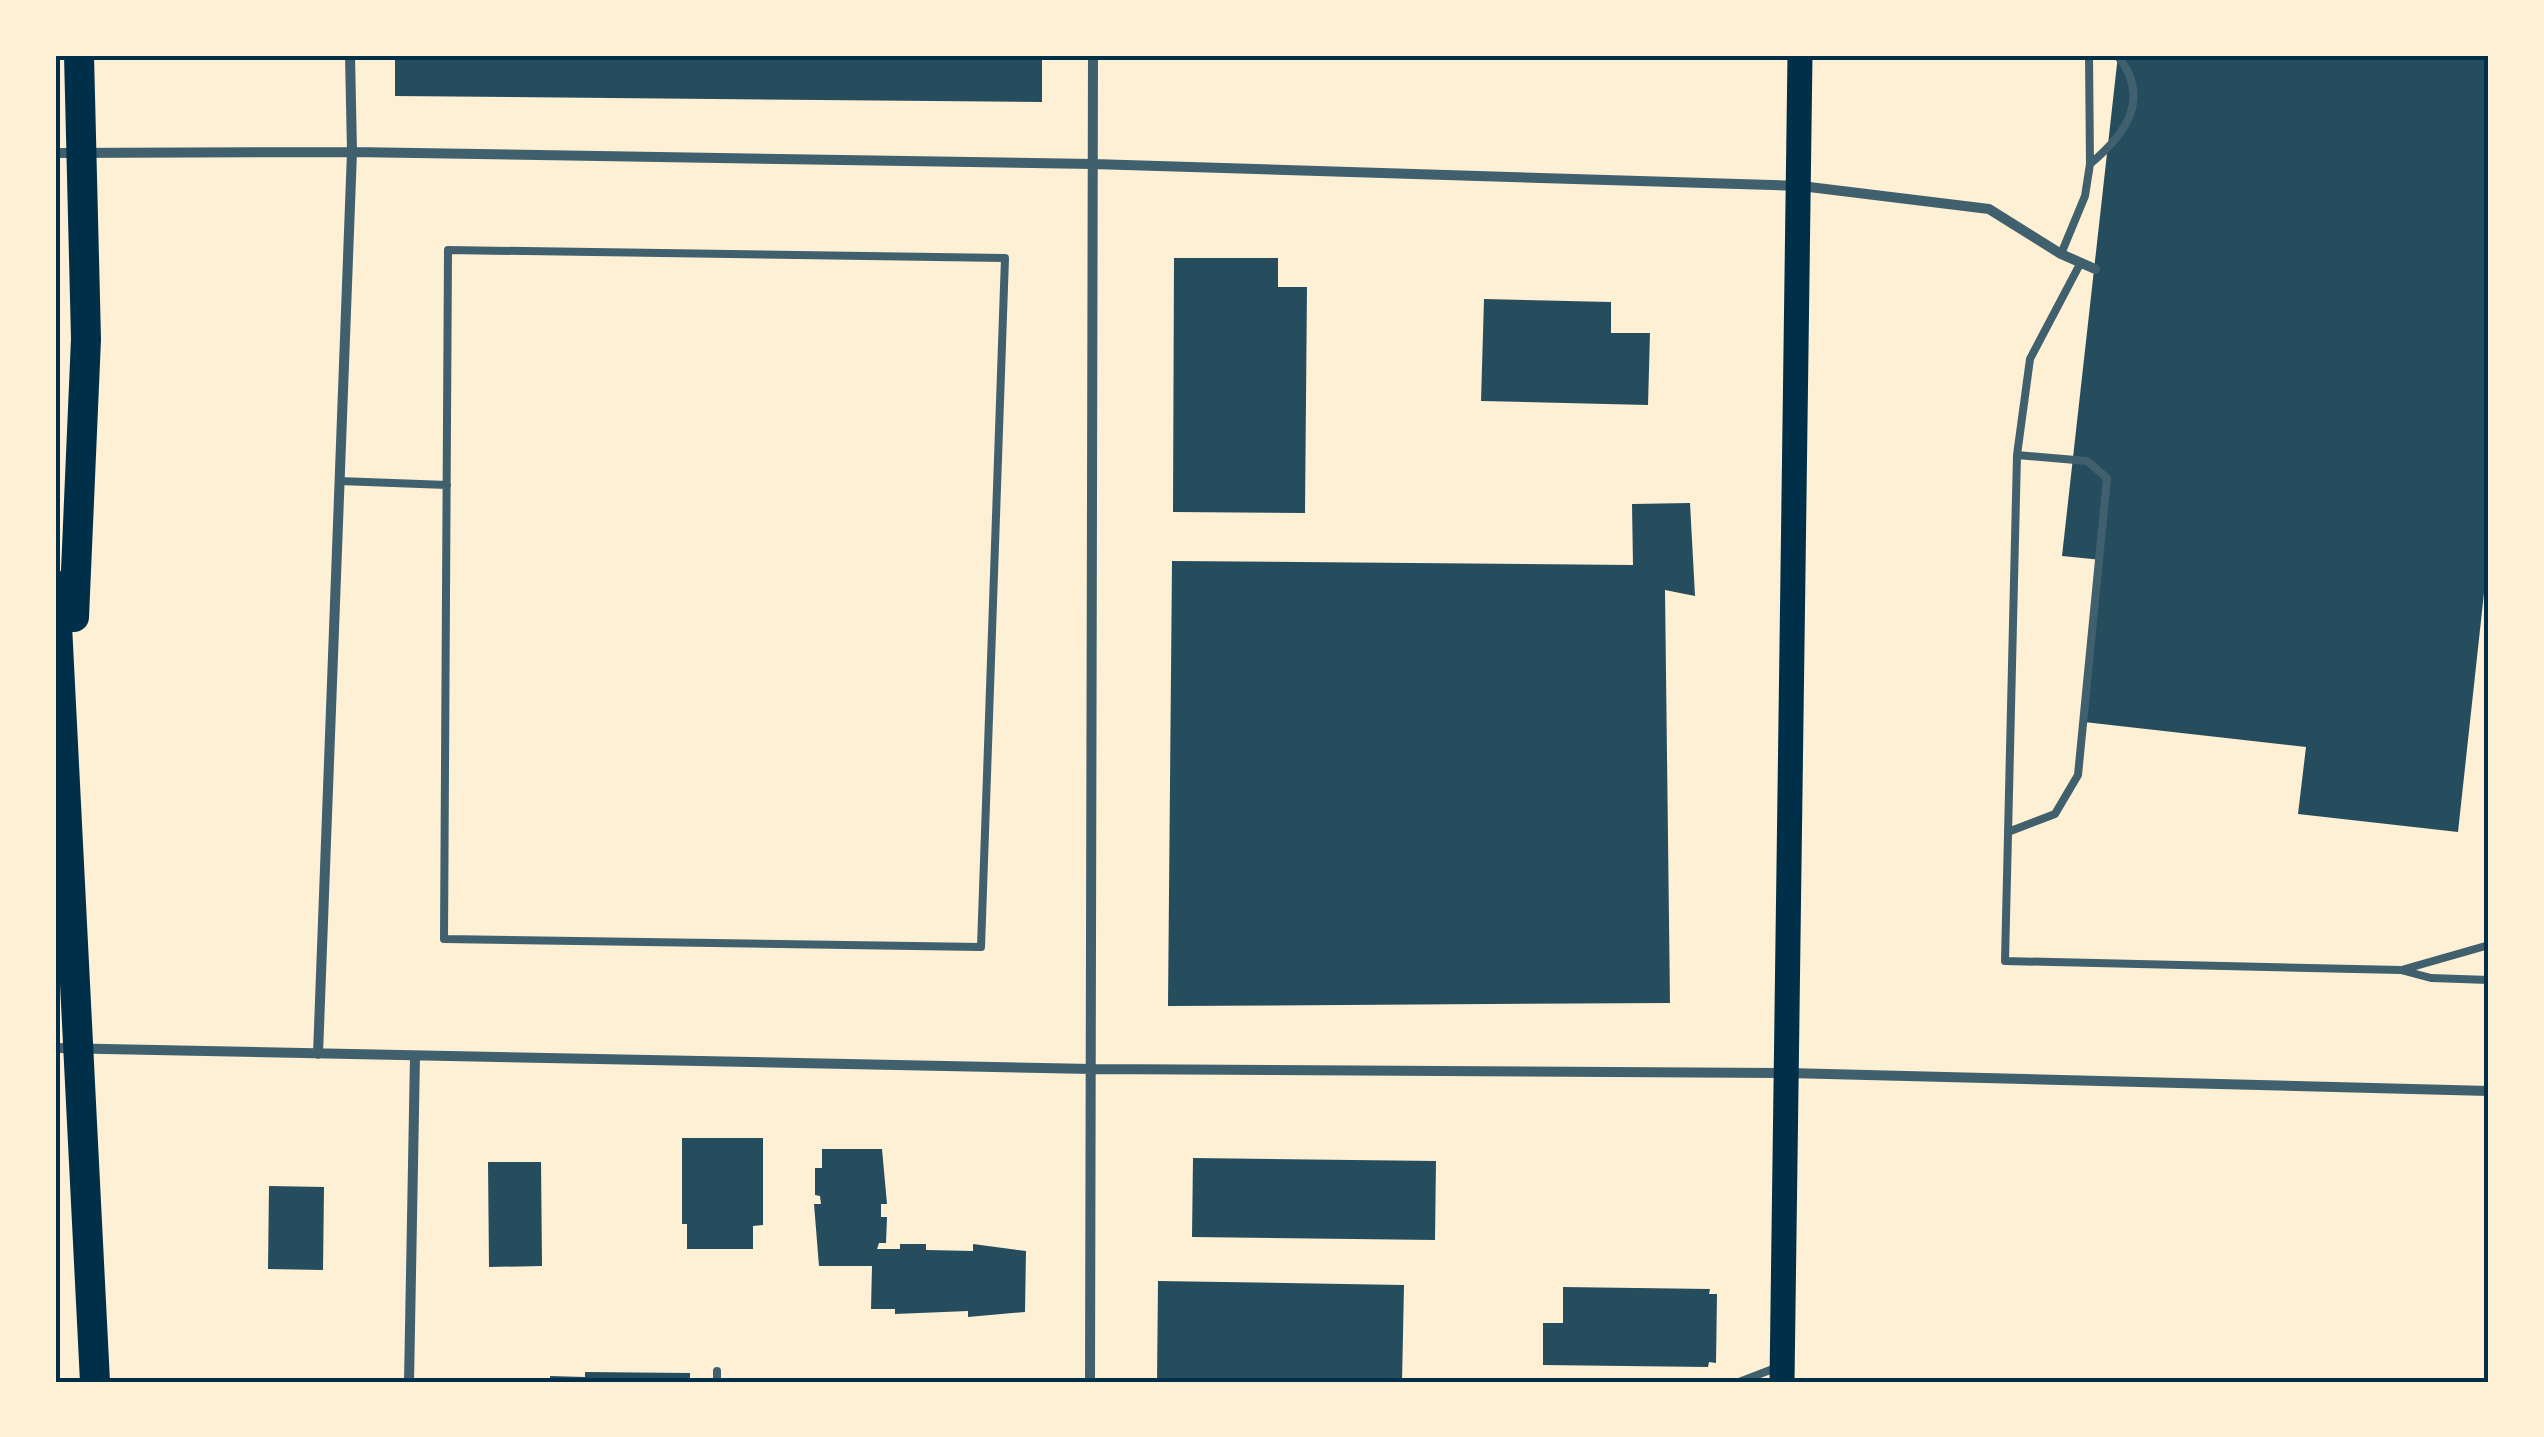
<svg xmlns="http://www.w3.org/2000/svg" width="2544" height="1437" viewBox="0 0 2544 1437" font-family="Manrope,sans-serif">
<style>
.building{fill:#264d5e}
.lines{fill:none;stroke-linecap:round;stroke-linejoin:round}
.service{stroke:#3f606c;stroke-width:8}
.minor{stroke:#3f606c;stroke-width:10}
.primary{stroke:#003049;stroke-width:25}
.motorway{stroke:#003049;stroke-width:30}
.neatline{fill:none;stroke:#003049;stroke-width:4}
</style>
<rect width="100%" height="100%" fill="#fdf0d5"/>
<!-- building -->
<path class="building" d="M395 55H1042V102L395 96Z
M2118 55H2489V547L2458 832 2298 814 2306 747 2084 722 2102 560 2062 556Z
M1174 258H1278V287H1307L1305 513 1173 512Z
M1484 299 1611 302V333H1650L1648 405 1481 401Z
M1690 503 1695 596 1665 590 1670 1003 1168 1006 1172 561 1633 565 1632 504Z
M682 1138H763V1225L753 1226V1249H687V1224H682Z
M822 1149H882L887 1204H881V1217H887L886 1243H879L877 1249H900V1244H926V1250L973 1251V1244L1026 1251 1025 1312 968 1317V1311L895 1314V1309H871L872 1266H819L814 1204H821L820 1196 815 1195V1168H822Z
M1193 1158 1436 1161 1435 1240 1192 1237Z
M488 1162H541L542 1266 489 1267Z
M269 1186 324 1187 323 1270 268 1269Z
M1158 1281 1404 1285 1402 1382H1157Z
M1563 1287 1710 1289 1709 1294H1717L1716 1363 1709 1362 1708 1367 1543 1365V1323H1563Z
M585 1372 690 1373V1382H550V1376L585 1377Z"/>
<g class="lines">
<!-- service -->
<path class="service" d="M2090 164C2126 134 2152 98 2117 55
M448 250 1005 258 981 947 444 939Z
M2061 254 2085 196 2090 164 2089 55
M2080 264 2030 359 2017 455 2005 961 2401 970 2431 978 2489 980
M339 481 447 485
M2008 832 2055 814 2078 775 2107 478 2087 461 2017 455
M2405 969 2489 945
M717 1382V1371
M1739 1382 1778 1367"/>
<!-- minor -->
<path class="minor" d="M55 153 352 152 1093 164 1801 186 1989 209 2061 254 2095 269
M55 1048 1092 1069 1788 1073 2489 1091
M318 1054 352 152 350 55
M409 1382 415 1056
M1090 1382 1093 55"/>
<!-- primary -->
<path class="primary" d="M1782 1382 1800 55"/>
<!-- motorway -->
<path class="motorway" d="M55 585 95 1382
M74 617 86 339 79 55"/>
</g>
<!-- border -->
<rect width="2544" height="1437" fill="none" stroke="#fdf0d5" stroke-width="115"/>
<rect x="58" y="58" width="2428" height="1322" class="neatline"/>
</svg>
